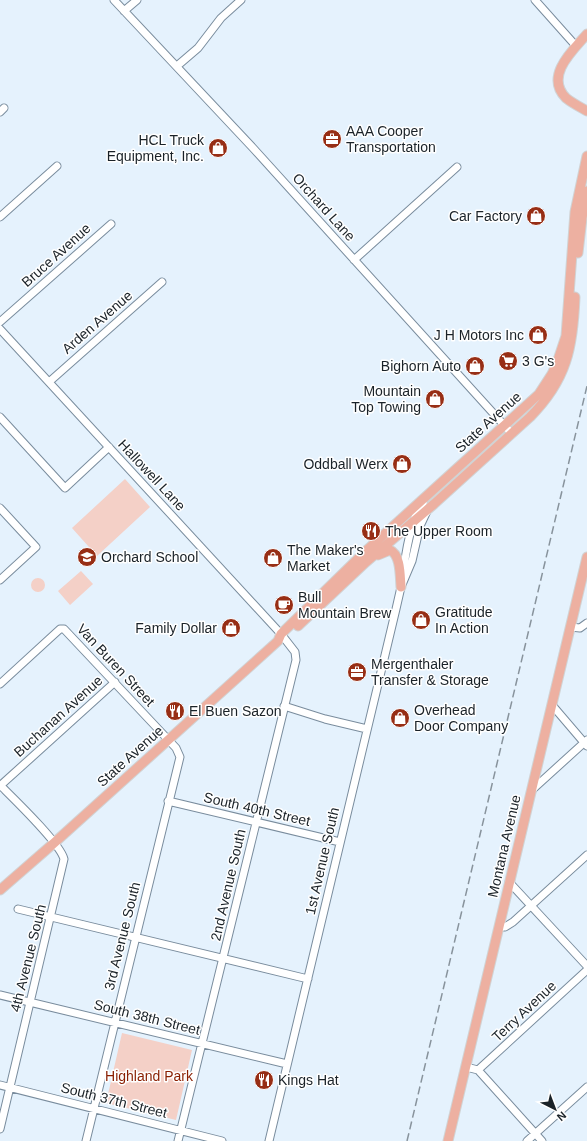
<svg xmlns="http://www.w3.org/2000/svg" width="587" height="1141" viewBox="0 0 587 1141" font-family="Arial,sans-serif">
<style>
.green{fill:#f4d0c7}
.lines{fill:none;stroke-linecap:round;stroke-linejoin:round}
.minor-casing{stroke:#798c9d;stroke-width:9}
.major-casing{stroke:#d1d3d4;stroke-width:11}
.minor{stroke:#fff;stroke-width:7}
.major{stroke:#edb0a1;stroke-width:9}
.rail{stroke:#88939c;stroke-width:1.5;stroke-dasharray:8 4;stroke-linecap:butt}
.labels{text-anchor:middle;stroke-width:3;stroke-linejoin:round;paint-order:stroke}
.poi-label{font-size:14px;fill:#1a2228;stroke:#fff;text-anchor:start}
.street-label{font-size:14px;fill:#1a2228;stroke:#fff}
.park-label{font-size:14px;fill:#891e01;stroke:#fff}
</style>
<rect width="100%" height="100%" fill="#e5f2fd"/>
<!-- green -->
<path class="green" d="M125 479 150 507 97 556 72 528Z
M81 571 93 584 70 605 58 591Z
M31 585a7 7 0 1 1 14 0a7 7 0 1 1-14 0Z
M122 1033 192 1050 176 1120 106 1103Z"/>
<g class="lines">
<!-- minor casing -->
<g class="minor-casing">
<path id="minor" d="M114 0 253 148 512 434
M535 0 576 46
M124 11 137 0
M177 66 198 48 221 18 241 0
M0 112 4 108
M0 217 57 166
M354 260 457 167
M0 322 111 224
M0 329 281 634 295 652 296 660 178 1141
M49 382 162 282
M0 417 65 488 109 447
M0 508 36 547 0 580
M403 575C405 557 411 516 423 503
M570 627 580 628 587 623
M0 684 60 629H64L176 748 180 757 86 1141
M552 705 587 746
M284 706 325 719 367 729
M0 785C14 799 60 843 64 859L0 1129
M1 785 115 682
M532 790 587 740
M168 801 340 842
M509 882 587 966
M18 909 308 979
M499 927H505L513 922 587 855
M0 995 287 1064
M466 1067 478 1070 542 1141
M478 1070 587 970
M0 1085 222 1141
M269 1141 396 609 401 587 412 561 420 526 427 511
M527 1141 587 1087"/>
</g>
<!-- major casing -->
<g class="major-casing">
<path id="major" d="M587 34C573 50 544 76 566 98 572 103 580 107 587 111
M578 253 582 218 587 191
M378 555 390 550C401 555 400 576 401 587
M298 626 366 562 434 504 530 417C567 380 573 347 575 297
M0 890 54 843 278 641 281 634 368 549 539 394 552 374 557 363 566 336 575 212 587 156
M448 1141 587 557"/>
</g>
<!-- minor -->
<use href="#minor" class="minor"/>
<!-- major -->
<use href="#major" class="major"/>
<!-- rail -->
<path class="rail" d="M407 1141 587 386"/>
</g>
<!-- icons -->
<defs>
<g id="office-disc" transform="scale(1)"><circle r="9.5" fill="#972e15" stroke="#fff"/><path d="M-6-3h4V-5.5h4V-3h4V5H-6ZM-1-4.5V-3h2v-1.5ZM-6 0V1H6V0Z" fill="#fff"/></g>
<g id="shop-disc" transform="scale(1)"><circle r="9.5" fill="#972e15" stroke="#fff"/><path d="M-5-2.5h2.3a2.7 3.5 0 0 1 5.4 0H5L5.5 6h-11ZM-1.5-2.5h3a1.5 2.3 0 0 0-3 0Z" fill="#fff"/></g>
<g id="supermarket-disc" transform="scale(1)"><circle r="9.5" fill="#972e15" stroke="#fff"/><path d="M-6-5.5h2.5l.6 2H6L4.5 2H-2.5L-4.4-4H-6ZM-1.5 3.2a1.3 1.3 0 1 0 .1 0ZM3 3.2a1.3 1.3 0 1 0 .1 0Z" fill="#fff"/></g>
<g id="restaurant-disc" transform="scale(1)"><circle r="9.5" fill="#972e15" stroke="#fff"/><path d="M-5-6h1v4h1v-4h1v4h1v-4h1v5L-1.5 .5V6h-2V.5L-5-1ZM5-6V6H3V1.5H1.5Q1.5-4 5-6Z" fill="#fff"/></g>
<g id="school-disc" transform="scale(1)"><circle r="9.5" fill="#972e15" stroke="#fff"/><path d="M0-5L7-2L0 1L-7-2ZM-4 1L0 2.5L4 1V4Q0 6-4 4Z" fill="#fff"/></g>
<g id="cafe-disc" transform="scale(1)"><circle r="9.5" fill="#972e15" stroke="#fff"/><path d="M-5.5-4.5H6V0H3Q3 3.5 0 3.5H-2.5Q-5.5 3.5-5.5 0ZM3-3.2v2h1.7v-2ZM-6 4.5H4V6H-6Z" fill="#fff"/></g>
</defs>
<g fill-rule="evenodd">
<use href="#office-disc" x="332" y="139"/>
<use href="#shop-disc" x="218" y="148"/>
<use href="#shop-disc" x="536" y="216"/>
<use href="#shop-disc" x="538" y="335"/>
<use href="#supermarket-disc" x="508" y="361"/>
<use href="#shop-disc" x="475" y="366"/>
<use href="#shop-disc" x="435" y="399"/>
<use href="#shop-disc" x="402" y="464"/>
<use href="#restaurant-disc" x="371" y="531"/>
<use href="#school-disc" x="87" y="557"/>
<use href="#shop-disc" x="273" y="558"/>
<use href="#cafe-disc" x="284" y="605"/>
<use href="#shop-disc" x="421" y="620"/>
<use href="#shop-disc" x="231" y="628"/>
<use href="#office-disc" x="357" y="672"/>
<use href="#restaurant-disc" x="175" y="711"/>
<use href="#shop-disc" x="400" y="718"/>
<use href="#restaurant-disc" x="264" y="1080"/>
</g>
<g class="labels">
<!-- poi labels -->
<g class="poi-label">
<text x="346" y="136">AAA Cooper<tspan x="346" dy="16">Transportation</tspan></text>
<text x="204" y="145" text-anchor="end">HCL Truck<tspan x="204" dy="16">Equipment, Inc.</tspan></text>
<text x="522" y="221" text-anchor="end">Car Factory</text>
<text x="524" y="340" text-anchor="end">J H Motors Inc</text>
<text x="522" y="366">3 G's</text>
<text x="461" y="371" text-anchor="end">Bighorn Auto</text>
<text x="421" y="396" text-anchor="end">Mountain<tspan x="421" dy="16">Top Towing</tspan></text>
<text x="388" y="469" text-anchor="end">Oddball Werx</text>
<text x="385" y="536">The Upper Room</text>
<text x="287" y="555">The Maker's<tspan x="287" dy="16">Market</tspan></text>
<text x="101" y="562">Orchard School</text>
<text x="298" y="602">Bull<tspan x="298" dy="16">Mountain Brew</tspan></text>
<text x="435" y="617">Gratitude<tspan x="435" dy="16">In Action</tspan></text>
<text x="217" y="633" text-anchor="end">Family Dollar</text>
<text x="371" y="669">Mergenthaler<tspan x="371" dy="16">Transfer &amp; Storage</tspan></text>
<text x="414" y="715">Overhead<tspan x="414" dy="16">Door Company</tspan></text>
<text x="189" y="716">El Buen Sazon</text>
<text x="278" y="1085">Kings Hat</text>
</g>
<!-- street labels -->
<g class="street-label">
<text transform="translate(324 207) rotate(48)" y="5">Orchard Lane</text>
<text transform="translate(56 255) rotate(-42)" y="5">Bruce Avenue</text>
<text transform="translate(97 322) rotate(-41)" y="5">Arden Avenue</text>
<text transform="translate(488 422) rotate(-42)" y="5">State Avenue</text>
<text transform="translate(152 475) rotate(47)" y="5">Hallowell Lane</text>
<text transform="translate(116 665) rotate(47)" y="5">Van Buren Street</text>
<text transform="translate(58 716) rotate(-42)" y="5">Buchanan Avenue</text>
<text transform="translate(130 756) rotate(-42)" y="5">State Avenue</text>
<text transform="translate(257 809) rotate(13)" y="5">South 40th Street</text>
<text transform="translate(504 846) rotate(-77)" y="5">Montana Avenue</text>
<text transform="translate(322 861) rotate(-77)" y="5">1st Avenue South</text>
<text transform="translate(228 885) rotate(-77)" y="5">2nd Avenue South</text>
<text transform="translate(122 936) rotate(-76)" y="5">3rd Avenue South</text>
<text transform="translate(28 958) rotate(-76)" y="5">4th Avenue South</text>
<text transform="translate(524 1011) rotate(-43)" y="5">Terry Avenue</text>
<text transform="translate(147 1017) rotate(14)" y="5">South 38th Street</text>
<text transform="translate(114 1100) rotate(14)" y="5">South 37th Street</text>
</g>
<!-- park labels -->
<g class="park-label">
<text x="149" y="1081">Highland Park</text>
</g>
</g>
<!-- north arrow -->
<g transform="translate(555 1109) rotate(138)" stroke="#ffffff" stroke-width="3" paint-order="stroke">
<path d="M0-3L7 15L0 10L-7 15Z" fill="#1a2228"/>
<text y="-6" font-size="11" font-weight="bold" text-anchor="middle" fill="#1a2228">N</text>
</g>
</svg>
